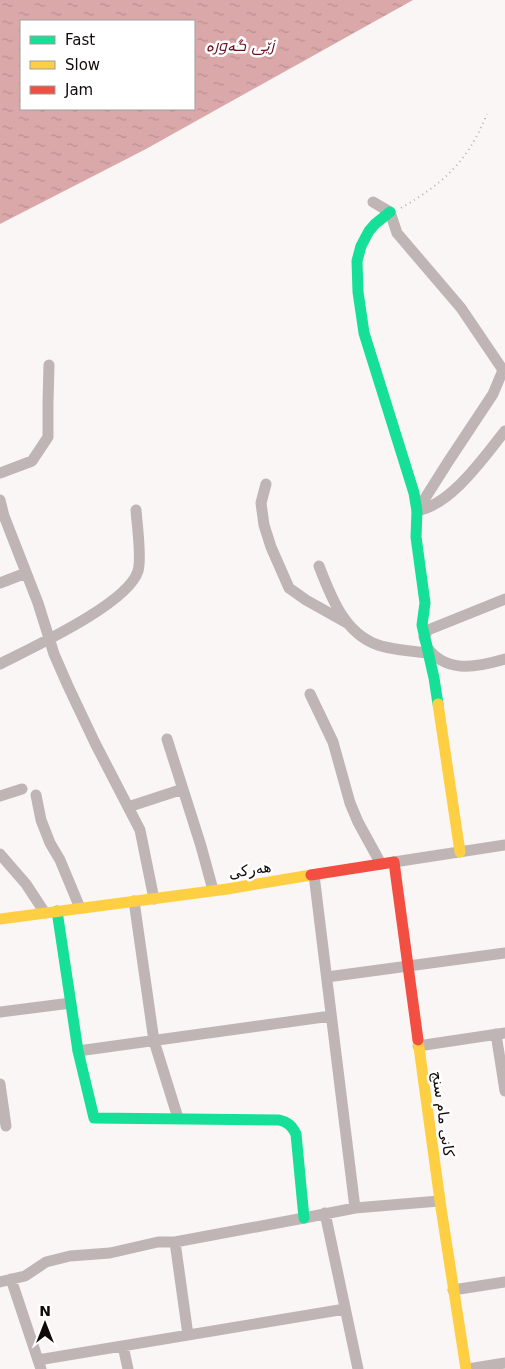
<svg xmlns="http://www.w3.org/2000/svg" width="505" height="1369" viewBox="0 0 505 1369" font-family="'DejaVu Sans',Cairo,sans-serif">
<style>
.water{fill:url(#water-ripples);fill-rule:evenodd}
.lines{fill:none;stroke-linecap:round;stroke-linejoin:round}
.path{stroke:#b9b1b2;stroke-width:2;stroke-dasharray:1 4;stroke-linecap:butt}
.street{stroke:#c0b5b5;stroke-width:11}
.fast{stroke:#16e098;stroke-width:11}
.slow{stroke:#ffcf43;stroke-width:11}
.jam{stroke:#f24e42;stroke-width:11}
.labels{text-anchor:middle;stroke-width:5;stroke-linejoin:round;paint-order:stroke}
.street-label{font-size:15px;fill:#100a0a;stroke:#fff}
.water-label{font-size:16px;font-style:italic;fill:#691222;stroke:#fff}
</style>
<defs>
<pattern id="water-ripples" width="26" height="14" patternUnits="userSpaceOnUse" patternTransform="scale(1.25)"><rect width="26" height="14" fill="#daa8a9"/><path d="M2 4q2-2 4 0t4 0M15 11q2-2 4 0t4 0" fill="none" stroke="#ba8f90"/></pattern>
</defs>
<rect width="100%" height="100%" fill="#faf6f6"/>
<!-- water -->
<path class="water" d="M0 0H413L146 149 0 224ZM21 21H194V109H21Z"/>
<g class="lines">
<!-- path -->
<path class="path" d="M401 208C444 183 468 161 487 114"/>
<!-- street -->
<path class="street" d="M373 202 390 212 397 233 461 308 503 370
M0 473 32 461 48 437V402L49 365
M266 484 261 503 264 525 271 547 289 588 306 600 347 623
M0 500 4 516 38 603 54 654 68 686 95 743 140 830 154 899
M417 511 448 462 493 394 503 370 505 369
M417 511C452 504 483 458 505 431
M319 566C331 597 344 633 378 645 393 650 412 651 428 653
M0 583 26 573
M505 599 428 630 424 637C426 642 427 648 430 651 450 674 481 666 505 659
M0 664C31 648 128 604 138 571 142 558 137 525 136 510
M310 694 333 742 350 803 358 822 381 864
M167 739 201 846 213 890
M36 795 41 820 50 843 60 860 80 908
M0 796 22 789
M128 807 183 789
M0 854 26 884 45 913
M394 862 505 845
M314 875 355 1208
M134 901 154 1041 178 1118
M327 977 505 953
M0 1012 71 1003
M496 1034 505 1091
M418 1046 505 1033
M78 1051 331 1016
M0 1084 6 1126
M325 1213 358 1369
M175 1242 188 1335
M11 1279 41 1369
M0 1282 25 1276 46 1262 70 1256 110 1253 158 1242H175L304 1218 355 1208 439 1201
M453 1290 505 1282
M123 1346 128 1369
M38 1360 345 1309
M468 1369 505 1363"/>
<!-- fast -->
<path class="fast" d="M390 212 375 224 369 231 361 246 357 261 358 292 364 333 414 493 417 511 416 537 425 603 422 625 434 678 438 704
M57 911 78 1051 94 1118 279 1120C288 1122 292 1126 296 1134L304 1218"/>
<!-- slow -->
<path class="slow" d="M438 704 460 852
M0 919 227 889 311 875
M418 1040 441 1208 466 1369"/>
<!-- jam -->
<path class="jam" d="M311 875 394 862 418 1040"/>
</g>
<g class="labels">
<!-- street labels -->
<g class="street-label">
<text transform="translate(250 870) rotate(-9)" y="5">هەرکی</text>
<text transform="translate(443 1114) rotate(82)" y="5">کانی مام سنج</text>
</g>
<!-- water labels -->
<g class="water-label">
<text x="240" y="51">زێی گەورە</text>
</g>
</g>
<!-- legend -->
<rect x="20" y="20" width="175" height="90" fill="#ffffff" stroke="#9f9d9d"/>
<rect x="30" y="36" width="25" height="8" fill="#16e098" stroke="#9f9d9d"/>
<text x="65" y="45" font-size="15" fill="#100a0a">Fast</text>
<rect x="30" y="61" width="25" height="8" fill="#ffcf43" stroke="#9f9d9d"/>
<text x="65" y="70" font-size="15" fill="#100a0a">Slow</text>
<rect x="30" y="86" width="25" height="8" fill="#f24e42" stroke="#9f9d9d"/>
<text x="65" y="95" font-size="15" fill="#100a0a">Jam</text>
<!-- north arrow -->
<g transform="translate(45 1324)" stroke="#ffffff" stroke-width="4" paint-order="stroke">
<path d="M0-4L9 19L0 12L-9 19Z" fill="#100a0a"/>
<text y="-8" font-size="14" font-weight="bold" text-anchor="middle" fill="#100a0a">N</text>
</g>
</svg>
